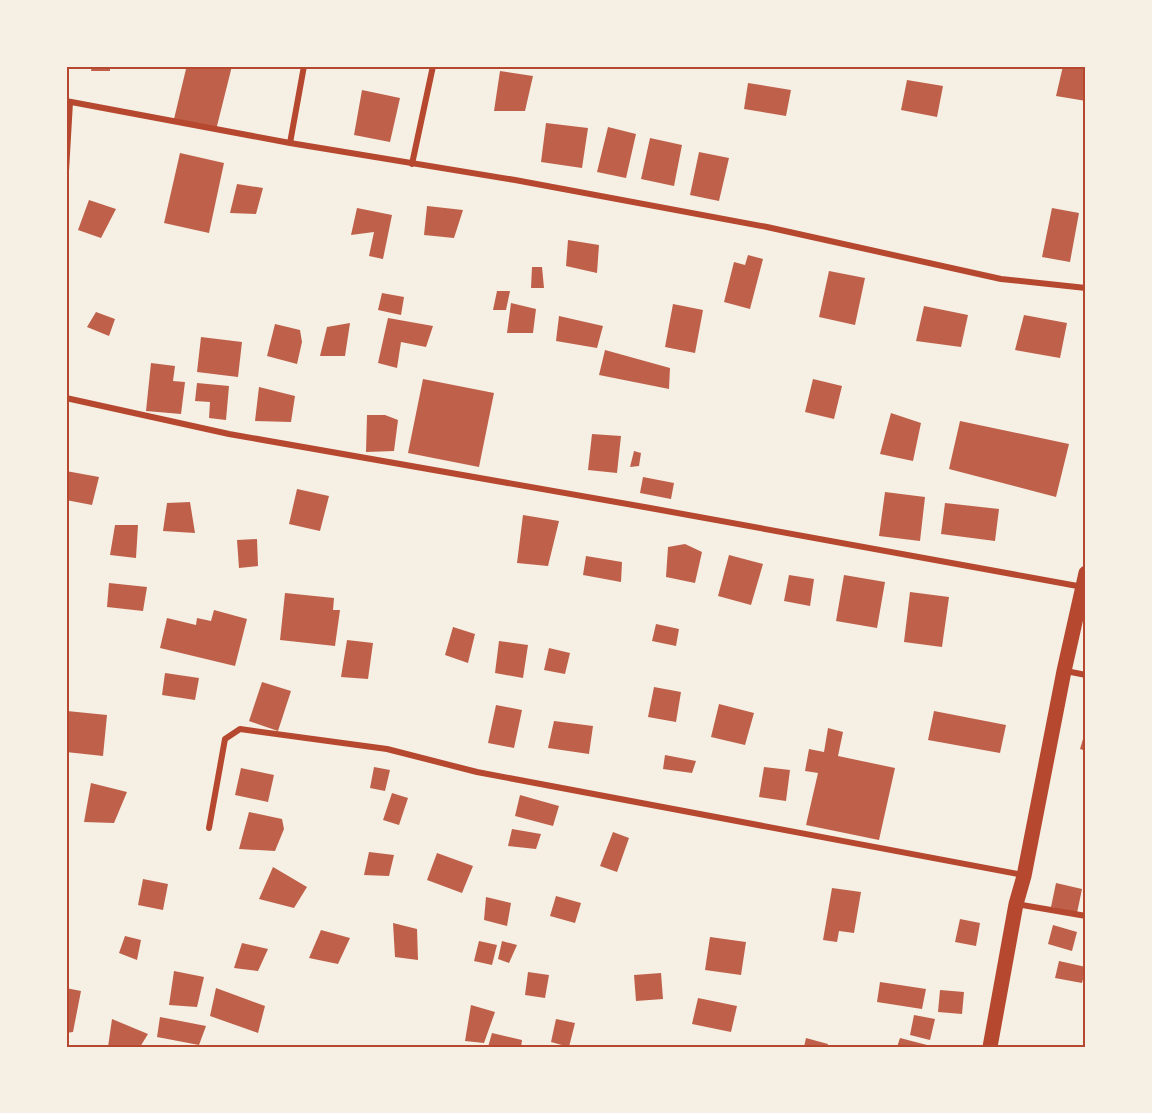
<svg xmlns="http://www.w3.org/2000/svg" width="1152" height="1113" viewBox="0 0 1152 1113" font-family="Manrope,sans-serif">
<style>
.building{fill:#bf614a}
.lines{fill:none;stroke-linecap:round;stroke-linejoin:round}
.minor{stroke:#b5482f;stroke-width:6}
.primary{stroke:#b5482f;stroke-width:15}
.neatline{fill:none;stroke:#b5482f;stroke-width:2}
</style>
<rect width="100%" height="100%" fill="#f6efe4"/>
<!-- building -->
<path class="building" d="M92 66H110V71H91Z
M176 66H232L216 130 174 119 186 69Z
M1063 66H1086V101L1056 96Z
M500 71 533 76 525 111H494Z
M907 80 943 86 937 117 901 110Z
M748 83 791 90 786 116 744 109Z
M362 90 400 98 390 142 354 135Z
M546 123 588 128 582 168 541 162Z
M608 127 636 134 626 178 597 172Z
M650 138 682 145 674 186 641 179Z
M699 152 729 158 719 201 690 195Z
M180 153 224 163 209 233 164 223Z
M237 184 263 188 256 214 230 213Z
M89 200 116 209 101 238 78 230Z
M427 206 463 210 454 238 424 235Z
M357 208 392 215 383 259 369 256 374 232 351 235Z
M1052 208 1079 213 1070 262 1042 257Z
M568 240 599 245 597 273 566 266Z
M748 255 763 259 750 309 724 302 734 262 745 265Z
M532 267H542L544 288H531Z
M829 271 865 278 855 325 819 317Z
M497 291H510L506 310H493Z
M382 293 404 297 401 315 378 310Z
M511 303 536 309 533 333H507Z
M673 304 703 310 695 353 665 347Z
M924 306 968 315 961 347 916 341Z
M96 312 115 319 109 336 87 327Z
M1024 315 1067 323 1060 358 1015 350Z
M559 316 603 326 597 348 556 341Z
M388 318 433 326 426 347 401 342 397 368 378 363Z
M350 323 345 356H320L327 327Z
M275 324 300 330 302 342 297 364 267 356Z
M201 337 242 342 238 377 197 372Z
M605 350 670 368 669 389 599 375Z
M151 363 175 366 173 381 185 382 181 414 146 411Z
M423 379 494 393 479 467 408 453Z
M813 379 842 386 834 419 805 412Z
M197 383 229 386 226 420 209 418 210 402 195 401Z
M259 387 295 396 291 422 255 421Z
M891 413 921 423 913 461 880 454Z
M367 415H385L398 420 394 451 366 452Z
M960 421 1069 444 1056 497 949 469Z
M592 434 621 436 617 473 588 470Z
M634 451 641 453 639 466 630 467Z
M66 471 99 477 92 505 66 500Z
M643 477 674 483 671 499 640 493Z
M297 489 329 496 320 531 289 524Z
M885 492 925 497 920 541 879 536Z
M190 502 195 533 163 531 167 503Z
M945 503 999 509 995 541 941 534Z
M523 515 559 521 548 566 517 563Z
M115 525H138L136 558 110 555Z
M257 539 258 566 239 568 237 540Z
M685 544 702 552 695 583 666 577 668 547Z
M729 555 763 564 751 605 718 596Z
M586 556 622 562 621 582 583 575Z
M789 575 814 579 810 606 784 601Z
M844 575 885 582 877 628 836 621Z
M109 583 147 587 143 611 107 607Z
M910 592 949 597 942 647 904 642Z
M285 593 334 598 333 610H340L335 646 280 640Z
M214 610 247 619 235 666 160 648 167 618 196 625 197 618 211 621Z
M656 624 679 629 676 646 652 641Z
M453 627 475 634 468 663 445 655Z
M347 640 373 643 368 679 341 677Z
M499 641 528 645 523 678 495 673Z
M549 648 570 653 565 674 544 670Z
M165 673 199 678 195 700 162 695Z
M262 682 291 691 278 731 249 721Z
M654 687 681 692 676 722 648 717Z
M719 704 754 713 745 745 711 737Z
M496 705 522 710 514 748 488 743Z
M67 711 107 715 103 756 66 752Z
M934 711 1006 725 1000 753 928 740Z
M554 721 593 726 589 754 548 748Z
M828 728 843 732 838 756 895 768 879 840 806 825 818 773 805 771 809 749 824 752Z
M1086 729V751L1080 749Z
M665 755 696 761 692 773 663 769Z
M374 767 390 770 385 791 370 788Z
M764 767 790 770 786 801 759 797Z
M241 768 274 775 268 802 235 795Z
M91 783 127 792 114 823 84 822Z
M392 793 408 798 399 825 383 820Z
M520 795 559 806 553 826 515 816Z
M249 812 282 819 284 829 275 851 239 849Z
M512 829 541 834 536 849 508 846Z
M613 832 629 838 617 872 600 866Z
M369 852 394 855 389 876 364 875Z
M437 853 473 866 462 893 427 880Z
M273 867 307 887 294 908 259 899Z
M143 879 168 884 163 910 138 905Z
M1056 883 1082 889 1077 913 1051 907Z
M832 888 861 892 854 933 839 931 837 942 823 940Z
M556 896 581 903 575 923 550 916Z
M486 897 511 903 507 926 484 920Z
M960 919 980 923 976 946 955 942Z
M393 923 417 929 418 960 395 957Z
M1053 925 1077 932 1072 951 1048 944Z
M321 930 350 938 338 964 309 958Z
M125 936 141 940 137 960 119 953Z
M710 937 746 942 741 975 705 970Z
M479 941 497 945 492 965 474 961Z
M502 941 517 945 509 963 498 959Z
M242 943 268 949 258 971 234 968Z
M1059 961 1086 967 1082 983 1055 978Z
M174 971 204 977 197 1007 169 1005Z
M528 972 549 975 545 998 525 995Z
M661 973 663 999 636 1001 634 975Z
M880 982 926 989 922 1009 877 1002Z
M66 988 81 991 73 1032 66 1033Z
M216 988 265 1006 258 1033 210 1016Z
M940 990 964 992 962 1014 938 1012Z
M698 998 737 1006 731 1032 692 1024Z
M471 1005 495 1012 484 1043 465 1041Z
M914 1015 935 1019 930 1040 910 1035Z
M160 1017 206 1026 199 1045 157 1037Z
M112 1019 148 1034 140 1047H108Z
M556 1019 575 1023 569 1047 551 1042Z
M492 1033 522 1040 521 1047H488Z
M806 1038 828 1044 827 1047H804Z
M900 1038 931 1046V1047H897Z"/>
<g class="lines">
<!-- minor -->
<path class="minor" d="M66 101 290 143 515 180 767 227 1001 279 1086 288
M290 143 304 66
M412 164 433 66
M66 171 70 102
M66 398 229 434 650 508 1083 587
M1066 671 1086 675
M209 828 225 739 240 729 387 749 477 772 1023 875
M1016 904 1086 916"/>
<!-- primary -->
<path class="primary" d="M990 1047 1016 904 1024 876 1064 671 1086 573"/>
</g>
<!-- border -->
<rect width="1152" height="1113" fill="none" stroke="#f6efe4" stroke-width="135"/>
<rect x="68" y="68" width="1016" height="978" class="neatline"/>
</svg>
